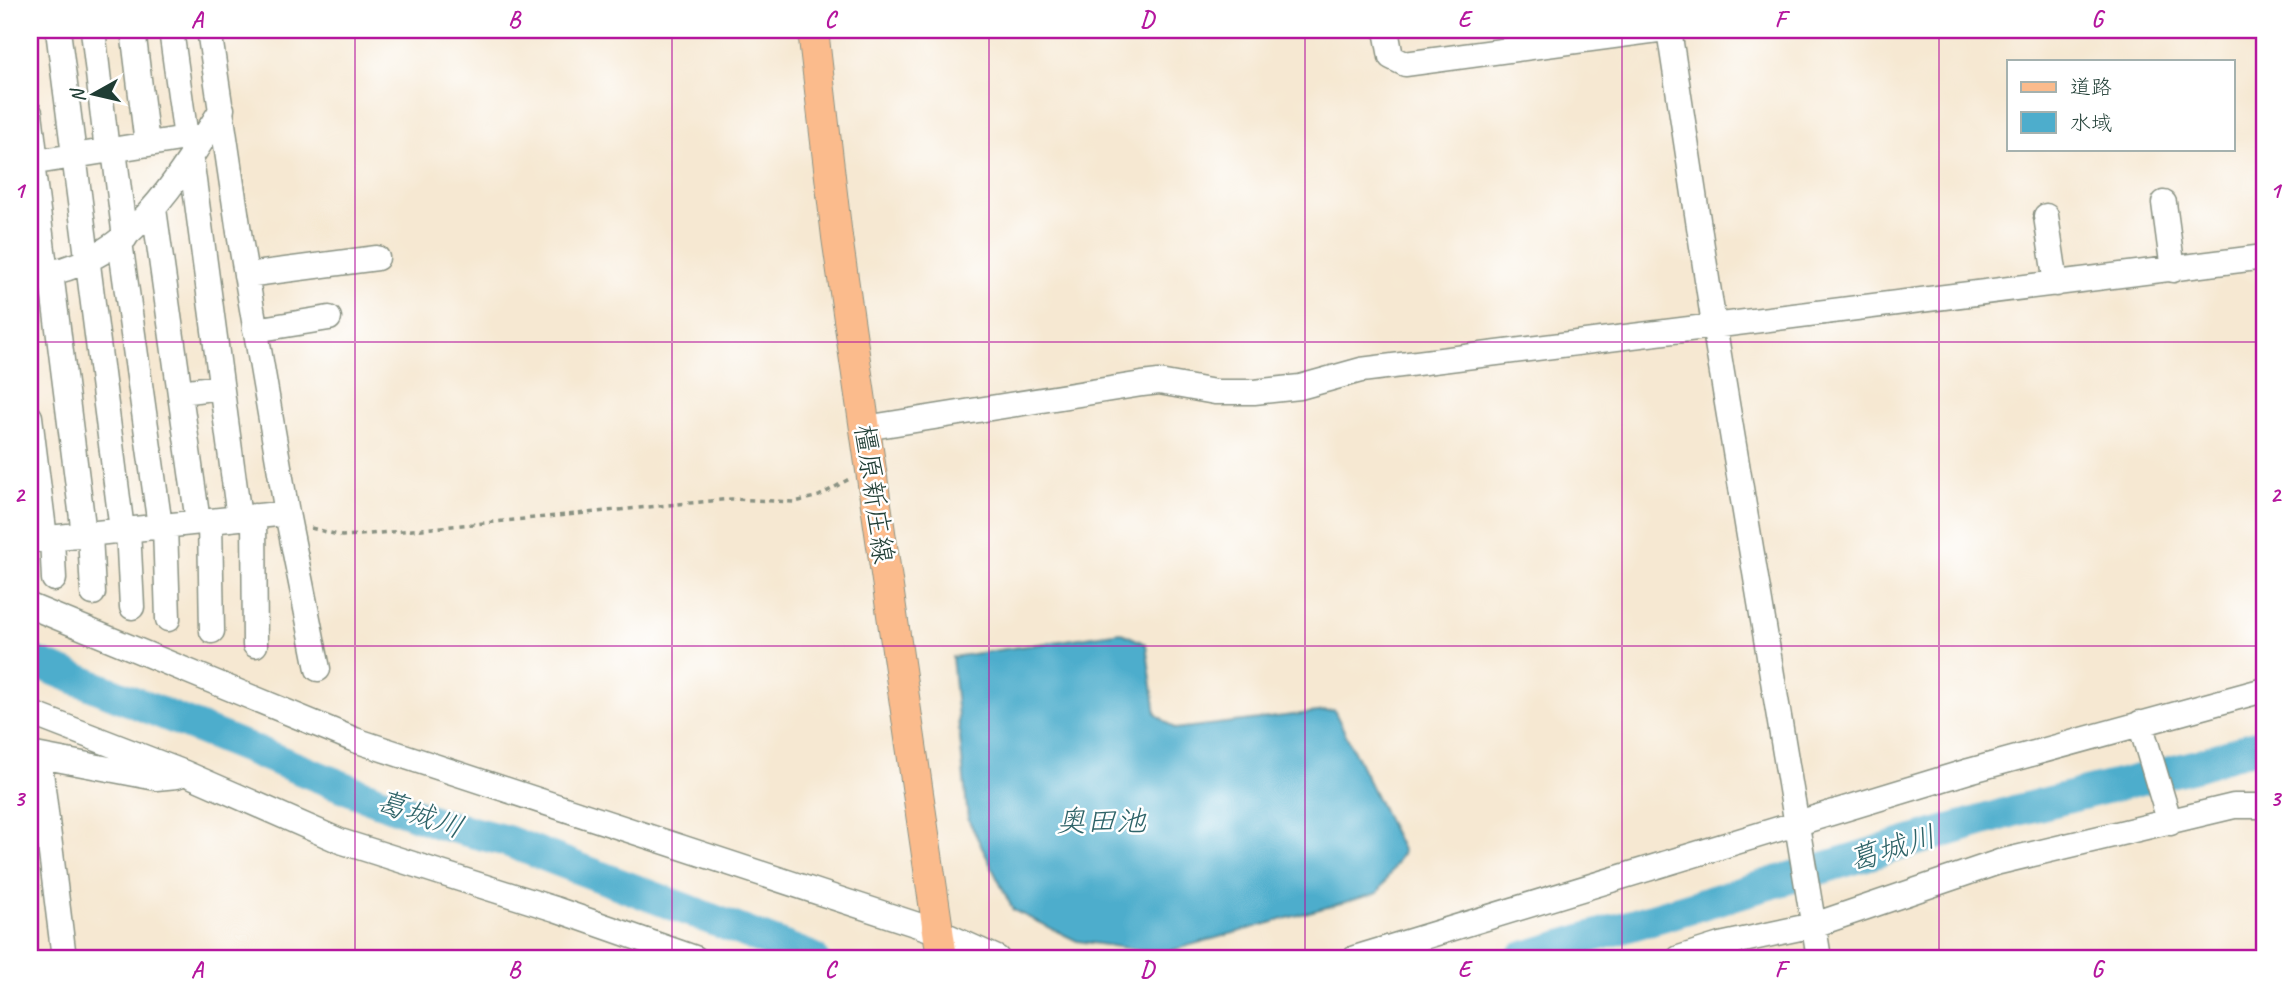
<svg xmlns="http://www.w3.org/2000/svg" width="2294" height="988" viewBox="0 0 2294 988" font-family="Caveat,'Klee One',sans-serif">
<style>
.water{fill:#4dadcc;stroke:#367580;stroke-width:2}
.lines{fill:none;stroke-linecap:round;stroke-linejoin:round}
.river{stroke:#4dadcc;stroke-width:32}
.minor-casing{stroke:#8a9283;stroke-width:27}
.major-casing{stroke:#8a9283;stroke-width:32}
.path{stroke:#8a9283;stroke-width:3.5;stroke-dasharray:5 5;stroke-linecap:butt}
.minor{stroke:#fff;stroke-width:24}
.major{stroke:#fbbb8c;stroke-width:30}
.grid{fill:none;stroke:#b5179e;stroke-width:2;stroke-opacity:0.55}
.labels{text-anchor:middle;stroke-width:5;stroke-linejoin:round;paint-order:stroke}
.street-label{font-size:28px;fill:#1f3d34;stroke:#fff}
.water-label{font-size:30px;font-style:italic;fill:#2f6469;stroke:#fff}
.neatline{fill:none;stroke:#b5179e;stroke-width:2.5}
.grid-label{font-size:23px;text-anchor:middle;font-weight:bold;fill:#b5179e}
</style>
<rect width="100%" height="100%" fill="#fff"/>
<filter id="ink" filterUnits="userSpaceOnUse"><feTurbulence type="fractalNoise" baseFrequency=".0143" numOctaves="2"/><feDisplacementMap in="SourceGraphic" scale="14" xChannelSelector="R" yChannelSelector="G"/><feConvolveMatrix kernelMatrix="1 2 1 2 8 2 1 2 1" color-interpolation-filters="sRGB"/></filter>
<filter id="wash" filterUnits="userSpaceOnUse"><feTurbulence type="fractalNoise" baseFrequency=".00686" numOctaves="4" result="noise"/><feDisplacementMap in="SourceGraphic" scale="28" xChannelSelector="R" yChannelSelector="G"/><feGaussianBlur stdDeviation="1.57" result="paint"/><feColorMatrix in="noise" values="0 0 0 0 0 0 0 0 0 0 0 0 0 0 0 0 0 1.4 0 .05"/><feComposite in="paint" operator="in"/></filter>
<g filter="url(#wash)">
<rect width="100%" height="100%" fill="#f6e8d2"/>
<!-- water -->
<path class="water" d="M1120 632 1146 644 1156 714 1175 729 1334 710 1403 852 1378 893 1162 953 1077 941 1013 910 968 819 952 657Z"/>
<g class="lines">
<!-- river -->
<path class="river" d="M30 660 366 796 444 825 507 841 813 958
M1521 958 2014 811 2198 765 2264 743"/>
</g>
</g>
<g filter="url(#ink)">
<g class="lines">
<!-- minor casing -->
<g class="minor-casing">
<path id="minor" d="M58 30 122 530
M93 30 107 151
M133 30 147 144
M171 30 186 138
M209 30 240 239 287 513 318 669
M1386 30 1391 57 1405 64 1658 30
M1669 30 1714 325 1819 958
M30 113 36 162
M114 150 125 238
M191 158 239 518
M30 163 205 135
M32 163 46 274
M2164 203 2173 270
M154 209 198 522
M2046 216 2056 284
M120 242 160 526
M51 273 84 534
M246 275 377 258
M30 276C128 267 174 184 222 109
M255 330 329 318
M180 392 221 387
M30 417 45 538
M865 428 1142 384 1159 382 1215 392H1254L1300 387 1361 370 2264 257
M254 516 255 645
M210 521 212 631
M165 526 168 619
M128 530 132 607
M90 534 93 593
M52 538 54 579
M30 540 287 513
M30 606 355 740 939 932 997 958
M30 713 185 773 340 841 555 909 695 958
M2140 723 2170 823
M30 754 156 778 177 776
M39 756 64 958
M1355 958 1969 771 2264 690
M1679 958 1720 945 1814 925 1999 862 2234 806H2264"/>
</g>
<!-- major casing -->
<g class="major-casing">
<path id="major" d="M813 30 837 237 942 958"/>
</g>
<!-- path -->
<path class="path" d="M311 528 342 536 360 535 731 499 795 502 819 496 851 478"/>
<!-- minor -->
<use href="#minor" class="minor"/>
<!-- major -->
<use href="#major" class="major"/>
</g>
</g>
<!-- grid -->
<path class="grid" d="M355 30V958M672 30V958M989 30V958M1305 30V958M1622 30V958M1939 30V958M30 342H2264M30 646H2264"/>
<g class="labels">
<!-- street labels -->
<g class="street-label">
<text transform="translate(875 494) rotate(82)" y="10">橿原新庄線</text>
</g>
<!-- water labels -->
<g class="water-label">
<text transform="translate(420 814) rotate(19)" y="10">葛城川</text>
<text x="1101" y="831">奥田池</text>
<text transform="translate(1892 848) rotate(-17)" y="10">葛城川</text>
</g>
</g>
<!-- margin -->
<rect width="2294" height="988" fill="none" stroke="#fff" stroke-width="77"/>
<!-- legend -->
<rect x="2007" y="60" width="228" height="91" fill="#ffffff" stroke="#a5b1ae" stroke-width="2"/>
<rect x="2021" y="82" width="35" height="10" fill="#fbbb8c" stroke="#a5b1ae" stroke-width="2"/>
<text x="2070" y="94" font-size="21" fill="#1f3d34">道路</text>
<rect x="2021" y="112" width="35" height="21" fill="#4dadcc" stroke="#a5b1ae" stroke-width="2"/>
<text x="2070" y="130" font-size="21" fill="#1f3d34">水域</text>
<!-- north arrow -->
<g transform="translate(94 94) rotate(262)" stroke="#ffffff" stroke-width="5" paint-order="stroke">
<path d="M0-5L12 26L0 18L-12 26Z" fill="#1f3d34"/>
<text y="-10" font-size="19" font-weight="bold" text-anchor="middle" fill="#1f3d34">N</text>
</g>
<rect x="38" y="38" width="2218" height="912" class="neatline"/>
<g class="grid-label">
<text x="197" y="27">A</text>
<text x="514" y="27">B</text>
<text x="830" y="27">C</text>
<text x="1147" y="27">D</text>
<text x="1464" y="27">E</text>
<text x="1780" y="27">F</text>
<text x="2097" y="27">G</text>
<text x="19" y="198">1</text>
<text x="2275" y="198">1</text>
<text x="19" y="502">2</text>
<text x="2275" y="502">2</text>
<text x="19" y="806">3</text>
<text x="2275" y="806">3</text>
<text x="197" y="977">A</text>
<text x="514" y="977">B</text>
<text x="830" y="977">C</text>
<text x="1147" y="977">D</text>
<text x="1464" y="977">E</text>
<text x="1780" y="977">F</text>
<text x="2097" y="977">G</text>
</g>
</svg>
